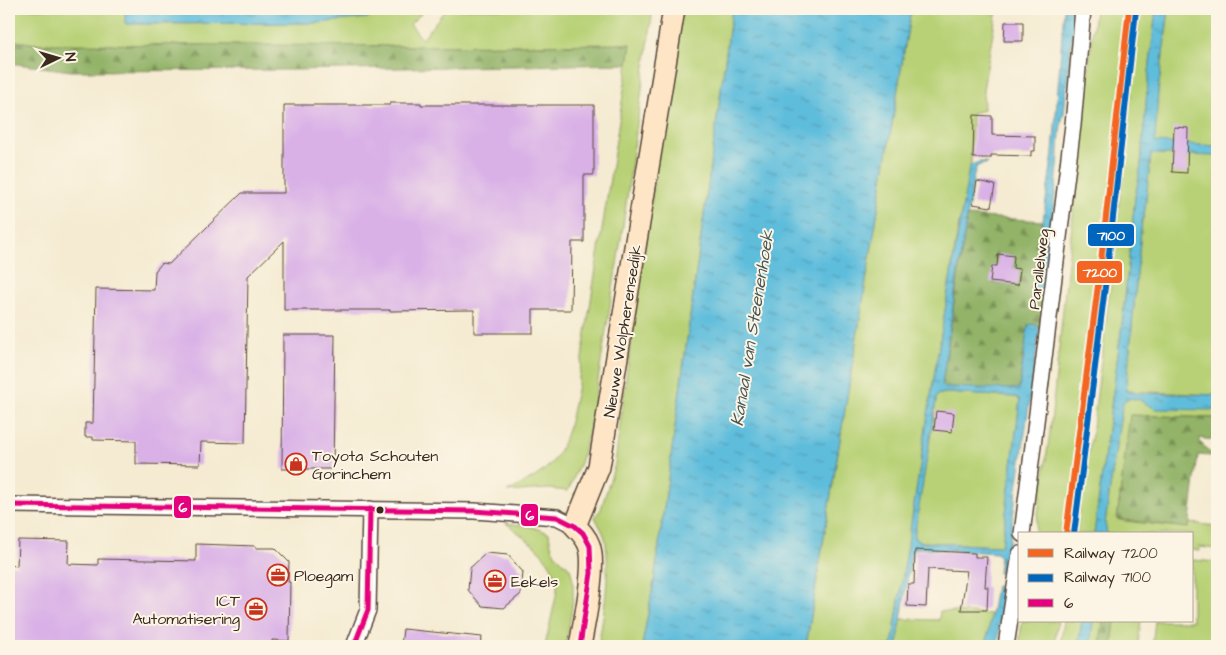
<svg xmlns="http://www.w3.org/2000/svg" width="1226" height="655" viewBox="0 0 1226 655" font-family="'Architects Daughter',sans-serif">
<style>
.green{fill:#b8d176;stroke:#7a7e4a}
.forest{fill:url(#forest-firs);stroke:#666e42}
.water{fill:url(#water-ripples);stroke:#4c747d;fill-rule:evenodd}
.building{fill:#d9b1e7}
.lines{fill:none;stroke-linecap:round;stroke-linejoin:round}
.street-casing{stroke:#574739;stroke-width:18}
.secondary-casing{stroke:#574739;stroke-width:24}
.street{stroke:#fff;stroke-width:15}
.secondary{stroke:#fee5c5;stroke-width:21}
.bus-1-casing{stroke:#fcf5e5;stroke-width:9}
.bus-1{stroke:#e5007d;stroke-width:5}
.rail-1-casing{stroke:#fcf5e5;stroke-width:10}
.rail-2-casing{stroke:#fcf5e5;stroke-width:10}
.rail-1{stroke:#f26522;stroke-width:6}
.rail-2{stroke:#0065bd;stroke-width:6}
.bus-dot{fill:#3b2a1e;stroke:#fcf5e5;stroke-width:2}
.labels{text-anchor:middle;stroke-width:4;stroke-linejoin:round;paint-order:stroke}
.street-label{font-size:16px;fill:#3b2a1e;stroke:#fcf5e5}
.poi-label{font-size:16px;fill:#3b2a1e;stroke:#fcf5e5;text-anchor:start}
.water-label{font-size:18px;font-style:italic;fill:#465657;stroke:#fcf5e5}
.line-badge{stroke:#fcf5e5;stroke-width:2}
.badge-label{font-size:14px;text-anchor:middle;font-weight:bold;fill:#fff}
</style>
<defs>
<pattern id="forest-firs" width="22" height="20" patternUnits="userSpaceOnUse" patternTransform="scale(1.25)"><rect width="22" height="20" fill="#92b367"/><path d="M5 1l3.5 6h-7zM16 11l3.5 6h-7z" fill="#789254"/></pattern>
<pattern id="water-ripples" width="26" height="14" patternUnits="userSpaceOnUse" patternTransform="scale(1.25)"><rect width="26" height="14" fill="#5ebddc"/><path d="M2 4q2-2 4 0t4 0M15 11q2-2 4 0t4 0" fill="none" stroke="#4f9ab2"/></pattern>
</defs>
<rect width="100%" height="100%" fill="#fcf5e5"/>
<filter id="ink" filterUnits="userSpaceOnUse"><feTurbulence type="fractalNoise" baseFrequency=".02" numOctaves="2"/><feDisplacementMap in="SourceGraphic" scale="10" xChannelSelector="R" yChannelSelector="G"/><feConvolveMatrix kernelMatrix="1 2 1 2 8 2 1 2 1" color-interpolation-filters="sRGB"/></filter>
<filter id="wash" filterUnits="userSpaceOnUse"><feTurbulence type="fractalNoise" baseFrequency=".0096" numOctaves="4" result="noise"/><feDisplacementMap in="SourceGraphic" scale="20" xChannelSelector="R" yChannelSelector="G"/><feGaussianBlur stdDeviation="1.12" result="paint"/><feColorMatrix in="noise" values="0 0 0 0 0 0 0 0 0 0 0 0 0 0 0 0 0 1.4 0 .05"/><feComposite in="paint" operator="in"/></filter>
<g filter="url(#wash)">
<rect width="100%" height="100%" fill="#f5ebd2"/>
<!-- green -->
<path class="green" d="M9 9H125L126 24H127L317 23 373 16 386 9H426L410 24 422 39 446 9H653L622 233 590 429 580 463 568 491 549 489 507 492C519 486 531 480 542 472 567 453 570 419 577 390L631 44 416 46 36 44 9 40Z
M679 9H732L654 581 642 646H598C604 616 611 569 605 538 603 531 598 524 595 517L601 509 615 464 626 377Z
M911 9H997L983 90 984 110 972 113 971 165 957 234 892 646H806Z
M1095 9H1130L1105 255 1071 534H1035L1050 432Z
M1140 9H1156L1147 91 1141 165 1135 197 1123 317 1094 534H1076L1084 472 1092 435 1111 280Z
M1169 9H1217V395L1126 391 1142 220 1144 217 1158 92Z
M945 393 1016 397 1020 400 1002 545 998 546 920 542 913 538 937 395Z
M1129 398 1198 409 1217 410V418L1130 415 1117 519 1124 521 1188 528 1189 523 1217 526V549L1199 547V551L1192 550V534H1107L1105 523 1122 405 1125 400Z
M506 523 532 527 549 533C550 543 552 551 559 558 562 562 568 565 570 569 578 587 569 627 565 646H545L557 592C559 560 528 541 506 523Z
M1192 560 1217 562V646H1152L1155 621H1192Z
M940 611 992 614 986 646H897L901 619 939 620Z
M1022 621H1058L1054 646H1019Z
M1064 621H1082L1078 646H1060Z
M1093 621H1103L1100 646H1090Z
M1115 621H1141L1138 646H1112Z"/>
<!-- forest -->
<path class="forest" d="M9 40 36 44 416 46 631 44 628 64 292 70 71 71 9 63Z
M967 216 1043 221 1033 288 1041 292 1045 289 1040 328 1038 325H1028L1019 389 1017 390 944 387 942 385Z
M1130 415 1217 418V427H1215L1212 440 1200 438V442L1211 454V456L1198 455 1189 528 1117 519Z
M1103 621H1115L1112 646H1100Z"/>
<!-- water -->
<path class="water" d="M125 9H386L367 18 317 23 127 24 125 23Z
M732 9H911L806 646H642L654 581Z
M1064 9H1075L1064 113C1058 131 1060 147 1058 166 1054 207 1049 248 1045 289L1038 292 1033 288 1053 153Z
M1156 9H1169L1158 92 1155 142 1217 146V156L1151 154 1144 217 1142 220 1126 391 1136 393 1217 395V410L1156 409 1141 401 1139 399C1131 398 1125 397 1122 406L1105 523 1107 534H1094L1123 317 1135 197 1141 165 1147 91Z
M979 162H986L988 163 977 166 974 174 957 278 942 384 944 387 1019 389 1028 325 1034 324 1040 328 1005 573H998L1000 557 997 553 915 548 912 550 897 646H892L932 388 969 168 971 165ZM945 393 1016 397 1020 400 1002 545 998 546 920 542 914 538 937 395Z
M996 586 1004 587 998 642 997 646H986Z
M1082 621H1093L1090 646H1078Z"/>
<g id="blocks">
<!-- building -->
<path class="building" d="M1005 22H1023V41H1004Z
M390 103H421V105H594V175H584V242H572L571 310H533V333H474V310L389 311 390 310H284V241L248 276 245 443 201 442 200 465 136 464V441L93 440V437H85V423H93L96 289 154 290 155 271 162 263 169 264 242 193H284V105H390Z
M974 115 992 116V135L1035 136V151H1031V156L991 155V158H973Z
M1174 127 1188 128 1187 173 1172 172Z
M977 181 995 185 991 207 973 204Z
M998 254 1014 256 1013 268 1020 269 1018 285 990 282 992 266H997Z
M283 335H335L333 469H282Z
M936 411 954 413 952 432 934 430Z
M18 540 69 541 68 564 98 565V559L196 561V544L256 546V548H275L289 562 288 582H290L289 641 272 640V646H84V644L9 642V565L17 566Z
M915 550 975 553V557H987L985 587H988L987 610H961L967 571 928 569 926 607 907 606 908 584H914Z
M486 553 508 555 523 572 521 594 504 608 482 606 468 590 470 568Z
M403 629 482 637 481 646H401Z"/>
</g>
</g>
<g filter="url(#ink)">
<use href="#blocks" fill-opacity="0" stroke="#574739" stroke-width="1"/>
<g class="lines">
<!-- street casing -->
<g class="street-casing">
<path id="street" d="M9 505 474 511 557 517 575 526
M1022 534 1073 125 1083 9
M354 646 368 610 370 509
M1006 646 1020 554"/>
</g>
<!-- secondary casing -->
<g class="secondary-casing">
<path id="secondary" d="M580 646C584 623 597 565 589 545 586 537 581 532 575 526L599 467 674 9"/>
</g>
<!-- street -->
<use href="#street" class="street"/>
<!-- secondary -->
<use href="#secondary" class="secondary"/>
<!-- bus-1 casing -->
<g class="bus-1-casing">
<path id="bus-1" d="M9 505 474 511 557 517 575 526 583 533 590 546 591 573 580 646
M354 646 368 610 370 509"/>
</g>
<!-- bus-1 -->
<use href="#bus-1" class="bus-1"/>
<!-- rail-1 casing -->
<g class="rail-1-casing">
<path id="rail-1" d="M1066 534 1100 270 1129 9"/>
</g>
<!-- rail-2 casing -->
<g class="rail-2-casing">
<path id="rail-2" d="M1074 534 1107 271 1136 10"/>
</g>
<!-- rail-1 -->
<use href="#rail-1" class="rail-1"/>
<!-- rail-2 -->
<use href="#rail-2" class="rail-2"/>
</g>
</g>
<!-- icons -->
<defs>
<g id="shop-ring" transform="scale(1.125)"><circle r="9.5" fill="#fcf5e5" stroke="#c8321e" stroke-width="1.5"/><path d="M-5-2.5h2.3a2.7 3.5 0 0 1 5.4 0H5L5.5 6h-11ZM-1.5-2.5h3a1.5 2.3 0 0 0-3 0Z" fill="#c8321e"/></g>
<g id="office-ring" transform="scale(1.125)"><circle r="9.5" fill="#fcf5e5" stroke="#c8321e" stroke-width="1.5"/><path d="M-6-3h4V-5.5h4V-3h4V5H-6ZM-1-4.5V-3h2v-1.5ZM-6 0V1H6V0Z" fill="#c8321e"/></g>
</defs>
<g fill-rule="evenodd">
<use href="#shop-ring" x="296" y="464"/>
<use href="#office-ring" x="278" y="575"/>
<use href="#office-ring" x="495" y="581"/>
<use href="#office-ring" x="256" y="609"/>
</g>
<!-- markers -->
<circle class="bus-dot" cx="380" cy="510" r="4.5"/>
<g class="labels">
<!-- street labels -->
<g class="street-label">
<text transform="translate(1038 269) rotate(-83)" y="6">Parallelweg</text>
<text transform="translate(622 331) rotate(-81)" y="6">Nieuwe Wolpherensedijk</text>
</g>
<!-- poi labels -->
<g class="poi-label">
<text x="312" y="461">Toyota Schouten<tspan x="312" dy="18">Gorinchem</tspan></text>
<text x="294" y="581">Ploegam</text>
<text x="511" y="587">Eekels</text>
<text x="240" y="606" text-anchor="end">ICT<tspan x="240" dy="18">Automatisering</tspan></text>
</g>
<!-- water labels -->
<g class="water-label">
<text transform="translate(752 328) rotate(-81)" y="6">Kanaal van Steenenhoek</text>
</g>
</g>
<g class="line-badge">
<rect x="1087" y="223" width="48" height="24" rx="5" fill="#0065bd"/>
<rect x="1076" y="260" width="47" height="24" rx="5" fill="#f26522"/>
<rect x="173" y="495" width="19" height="24" rx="5" fill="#e5007d"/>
<rect x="520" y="503" width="19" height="24" rx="5" fill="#e5007d"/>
</g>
<g class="badge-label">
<text x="1111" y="240">7100</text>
<text x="1100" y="277">7200</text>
<text x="183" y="512">6</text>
<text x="530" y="520">6</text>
</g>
<!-- margin -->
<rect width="1226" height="655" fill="none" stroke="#fcf5e5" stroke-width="30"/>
<!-- legend -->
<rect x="1018" y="532" width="175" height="90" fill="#fcf5e5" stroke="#afa495"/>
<rect x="1028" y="549" width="25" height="8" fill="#f26522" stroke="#afa495"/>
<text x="1064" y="558" font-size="15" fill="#3b2a1e">Railway 7200</text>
<rect x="1028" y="574" width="25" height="8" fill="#0065bd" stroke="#afa495"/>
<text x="1064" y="582" font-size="15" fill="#3b2a1e">Railway 7100</text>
<rect x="1028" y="599" width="25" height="8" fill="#e5007d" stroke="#afa495"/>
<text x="1064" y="608" font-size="15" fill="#3b2a1e">6</text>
<!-- north arrow -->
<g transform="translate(58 58) rotate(85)" stroke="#fcf5e5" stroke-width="4" paint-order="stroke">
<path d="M0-4L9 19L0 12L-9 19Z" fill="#3b2a1e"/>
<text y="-8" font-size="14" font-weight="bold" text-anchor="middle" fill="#3b2a1e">N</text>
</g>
</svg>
